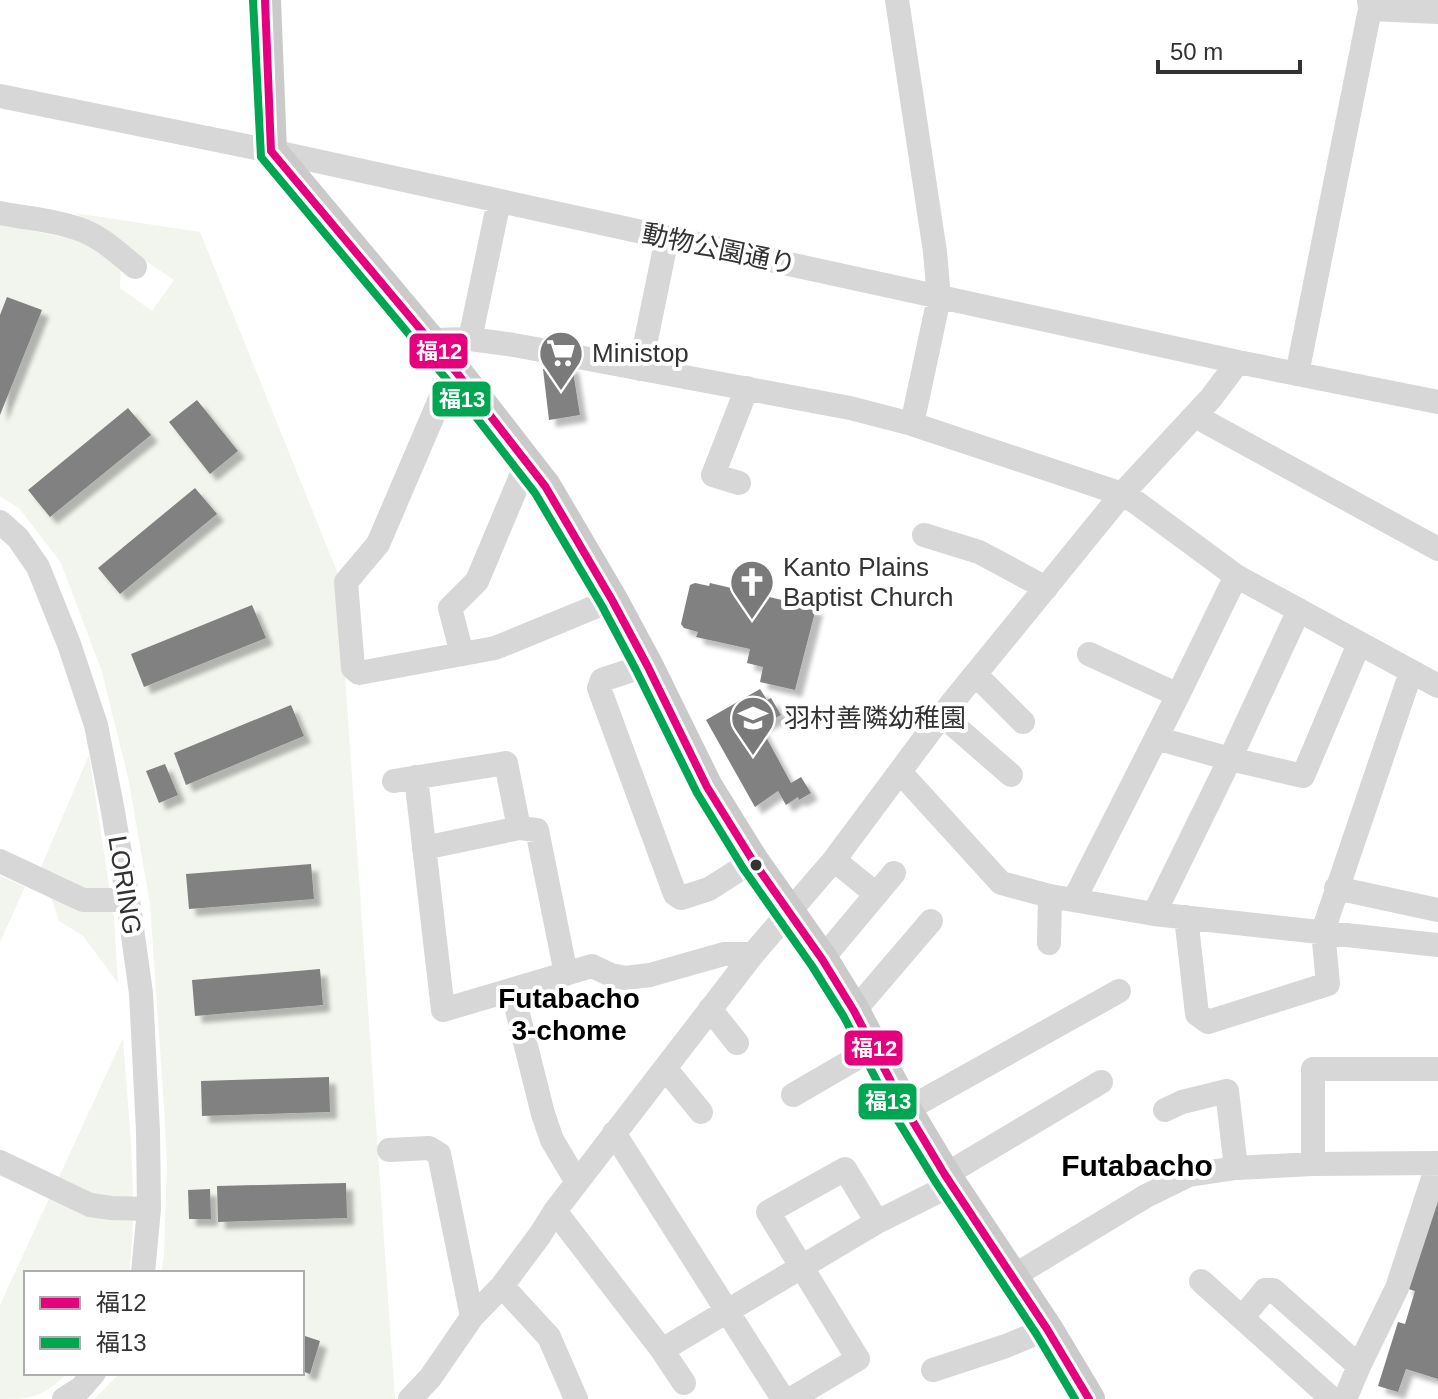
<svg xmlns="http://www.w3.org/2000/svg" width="1438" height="1399" viewBox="0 0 1438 1399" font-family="Helvetica,'Noto Sans JP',sans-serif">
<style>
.green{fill:#f1f5ed}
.building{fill:#818181;filter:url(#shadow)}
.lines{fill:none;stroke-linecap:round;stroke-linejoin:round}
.minor{stroke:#d7d7d7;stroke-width:24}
.major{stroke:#cacaca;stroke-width:32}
.bus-1-casing{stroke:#fff;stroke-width:14}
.bus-2-casing{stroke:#fff;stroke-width:14}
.bus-1{stroke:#e5007d;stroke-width:8}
.bus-2{stroke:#00a651;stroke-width:8}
.bus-dot{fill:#333;stroke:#fff;stroke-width:3}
.labels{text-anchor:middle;stroke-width:8;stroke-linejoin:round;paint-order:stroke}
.street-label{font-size:26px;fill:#333;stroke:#fff}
.poi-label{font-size:26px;fill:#333;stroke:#fff;text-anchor:start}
.neighbourhood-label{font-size:28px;font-weight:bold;fill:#000;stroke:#fff}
.quarter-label{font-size:30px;font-weight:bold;fill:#000;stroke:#fff}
.line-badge{stroke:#fff;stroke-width:3}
.badge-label{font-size:22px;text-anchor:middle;font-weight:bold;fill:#fff}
</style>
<defs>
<filter id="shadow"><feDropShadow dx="7" dy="7" stdDeviation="2" flood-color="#0004"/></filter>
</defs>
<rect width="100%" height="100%" fill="#fff"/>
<!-- green -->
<path class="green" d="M75 213 200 232 338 574 395 1399H94L120 1373H302V1273H161L164 1255 167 1165 164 1106 150 904 129 782 102 672 61 563 20 509 0 496V224L86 242 121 268 120 288 152 311 174 280Z
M89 755 114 918 118 983 83 936 59 921 41 867Z
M0 876 25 887 0 942Z
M123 1038C128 1116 139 1195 129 1273H26V1373H68C42 1397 34 1399 0 1399V1305Z"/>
<!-- building -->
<path class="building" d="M7 297 42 310 0 415V315Z
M572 365 580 415 549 420 543 369Z
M197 400 238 451 210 474 169 422Z
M128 408 151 435 50 517 28 490Z
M195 488 217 514 120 594 98 568Z
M695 583 709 586 710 583 816 608 795 690 760 682 763 667 747 663 750 649 696 637 698 632 684 628 681 624 690 585Z
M252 605 266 638 144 687 131 654Z
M760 689 767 700 771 698 781 715 760 726 791 783 801 777 811 793 799 800 798 797 786 805 778 791 755 807 706 720Z
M291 705 304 736 186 785 174 753Z
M165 764 178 795 159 803 146 771Z
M311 864 314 899 189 909 186 874Z
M320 969 323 1005 195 1016 192 980Z
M329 1077 330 1112 202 1116 201 1081Z
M346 1183 347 1218 218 1222 217 1186Z
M210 1189 211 1219H189L188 1190Z
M1438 1191V1379L1406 1369 1398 1392 1378 1386 1398 1322 1405 1324 1415 1291 1405 1288Z
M302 1335 320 1341 310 1374 302 1371Z"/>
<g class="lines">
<!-- minor -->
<path class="minor" d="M897 0 935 252 939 298 912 424
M1370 9 1438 12
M0 96 271 151 1238 362 1438 402
M0 213C25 218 52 220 76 228 99 235 117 252 135 267
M470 339 499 201
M428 340 470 339 514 345 850 408 912 424 1122 494 1137 503 1236 576 1438 686
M453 369 378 544 346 582 353 668 359 673 495 648 612 600
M640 369 667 238
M1297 374 1370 9 1369 0
M1195 416 1438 549
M739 483 713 475 747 388
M0 522 18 538 38 567 69 644 96 725 112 806 128 900 141 993 148 1131 149 1209 143 1273
M924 535 979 552 1046 588
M462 654 450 608 477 581 527 462
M1089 654 1178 695
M647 665 602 680 599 688 675 894 681 898 709 889 753 861
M976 675 1023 722
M942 715 1011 775
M1156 738 1230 759 1303 776 1359 644
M900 772 1001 883 1050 896 1154 914 1438 945
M416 777 443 1010 592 966 611 975 625 978 650 975 724 954H753
M394 781 506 763 519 828
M424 848 519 828 537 830 566 974
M834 860 876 894
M0 861 83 900H128
M1336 888 1438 910
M1074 900 1178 695 1236 576
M1154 914 1230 759 1299 610
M1186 917 1197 1014 1208 1022 1328 984 1323 931 1411 672
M1049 943 1050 896
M822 959 894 873
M512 990 543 1114 552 1140 577 1182
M710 1009 737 1043
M854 1011 931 921
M665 1068 701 1112
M793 1095 874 1048
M906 1110 1119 991
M1165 1110 1182 1102 1227 1091 1236 1168
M614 1133 783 1399
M389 1150 429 1148 439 1154 472 1317
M0 1162 90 1205 111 1208 149 1209
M1313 1164V1069H1438
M945 1175 1101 1082
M555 1211 662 1350 877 1222 951 1185
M1012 1277 1146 1196 1189 1175 1236 1168 1313 1164 1438 1163 1397 1288 1359 1366 1345 1399
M1201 1281 1332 1399
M502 1286 549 1337 576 1399
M1242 1318 1265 1290H1273L1359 1366
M662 1350 684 1383
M933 1370 1006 1346 1047 1329
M64 1399 81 1388 94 1373
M410 1399 430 1378 472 1317 502 1286 540 1235 555 1211 753 954 834 860 942 715 1122 494 1211 398 1238 362
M791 1399 858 1359 768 1212 845 1169 877 1222"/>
<!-- major -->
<path class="major" d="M265 0 271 151 457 373 545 486 612 600 647 665 707 787 753 861 822 959 854 1011 906 1110 945 1175 1047 1329 1089 1399"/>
<!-- bus-1 casing -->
<g class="bus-1-casing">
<path id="bus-1" d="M265 0 271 151 457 373 545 486 612 600 647 665 707 787 753 861 822 959 854 1011 906 1110 945 1175 1047 1329 1089 1399"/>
</g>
<!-- bus-2 casing -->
<g class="bus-2-casing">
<path id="bus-2" d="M253 0 261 157 448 381 535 493 602 606 636 670 697 793 743 868 812 966 844 1017 895 1116 935 1181 1037 1335 1075 1399"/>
</g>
<!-- bus-1 -->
<use href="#bus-1" class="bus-1"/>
<!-- bus-2 -->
<use href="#bus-2" class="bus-2"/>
</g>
<!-- icons -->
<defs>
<g id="supermarket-pin" transform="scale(2.3)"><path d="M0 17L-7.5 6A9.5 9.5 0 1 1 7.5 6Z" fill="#7a7a7a" stroke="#fff"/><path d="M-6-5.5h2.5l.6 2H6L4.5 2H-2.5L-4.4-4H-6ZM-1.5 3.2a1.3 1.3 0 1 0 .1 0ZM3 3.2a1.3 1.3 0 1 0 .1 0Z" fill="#fff"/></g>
<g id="church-pin" transform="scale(2.3)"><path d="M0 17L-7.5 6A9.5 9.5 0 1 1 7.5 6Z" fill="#7a7a7a" stroke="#fff"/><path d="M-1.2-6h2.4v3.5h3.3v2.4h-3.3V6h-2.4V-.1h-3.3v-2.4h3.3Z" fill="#fff"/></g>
<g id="school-pin" transform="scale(2.3)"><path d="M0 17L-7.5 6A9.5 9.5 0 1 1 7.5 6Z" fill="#7a7a7a" stroke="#fff"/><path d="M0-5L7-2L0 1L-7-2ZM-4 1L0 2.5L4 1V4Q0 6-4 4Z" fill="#fff"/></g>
</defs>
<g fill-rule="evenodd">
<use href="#supermarket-pin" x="561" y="353"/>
<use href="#church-pin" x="752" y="582"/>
<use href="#school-pin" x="753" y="718"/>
</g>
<!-- markers -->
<circle class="bus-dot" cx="756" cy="865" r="7"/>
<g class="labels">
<!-- street labels -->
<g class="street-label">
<text transform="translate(719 249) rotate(12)" y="9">動物公園通り</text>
<text transform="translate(125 885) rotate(81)" y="9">LORING</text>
</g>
<!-- poi labels -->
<g class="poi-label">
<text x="592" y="362">Ministop</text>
<text x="783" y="576">Kanto Plains<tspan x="783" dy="30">Baptist Church</tspan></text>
<text x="784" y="727">羽村善隣幼稚園</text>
</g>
<!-- neighbourhood labels -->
<g class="neighbourhood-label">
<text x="569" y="1008">Futabacho<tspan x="569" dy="32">3-chome</tspan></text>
</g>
<!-- quarter labels -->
<g class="quarter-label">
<text x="1137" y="1176">Futabacho</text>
</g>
</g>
<g class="line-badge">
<rect x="408" y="332" width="61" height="38" rx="8" fill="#e5007d"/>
<rect x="431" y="380" width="61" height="38" rx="8" fill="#00a651"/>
<rect x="843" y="1029" width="61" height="38" rx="8" fill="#e5007d"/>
<rect x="857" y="1082" width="61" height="39" rx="8" fill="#00a651"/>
</g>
<g class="badge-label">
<text x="439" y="359">福12</text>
<text x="462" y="407">福13</text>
<text x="874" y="1056">福12</text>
<text x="888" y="1109">福13</text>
</g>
<!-- legend -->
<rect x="24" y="1271" width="280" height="104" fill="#ffffff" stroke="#adadad" stroke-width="2"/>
<rect x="40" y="1297" width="40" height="12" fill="#e5007d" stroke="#adadad" stroke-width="2"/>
<text x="96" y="1311" font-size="24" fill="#333333">福12</text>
<rect x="40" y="1337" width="40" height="12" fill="#00a651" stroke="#adadad" stroke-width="2"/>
<text x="96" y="1351" font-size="24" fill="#333333">福13</text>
<!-- scale -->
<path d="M1158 60v12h142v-12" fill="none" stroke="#333333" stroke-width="4"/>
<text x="1170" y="60" font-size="24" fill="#333333" stroke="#ffffff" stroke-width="6" paint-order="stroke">50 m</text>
</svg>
